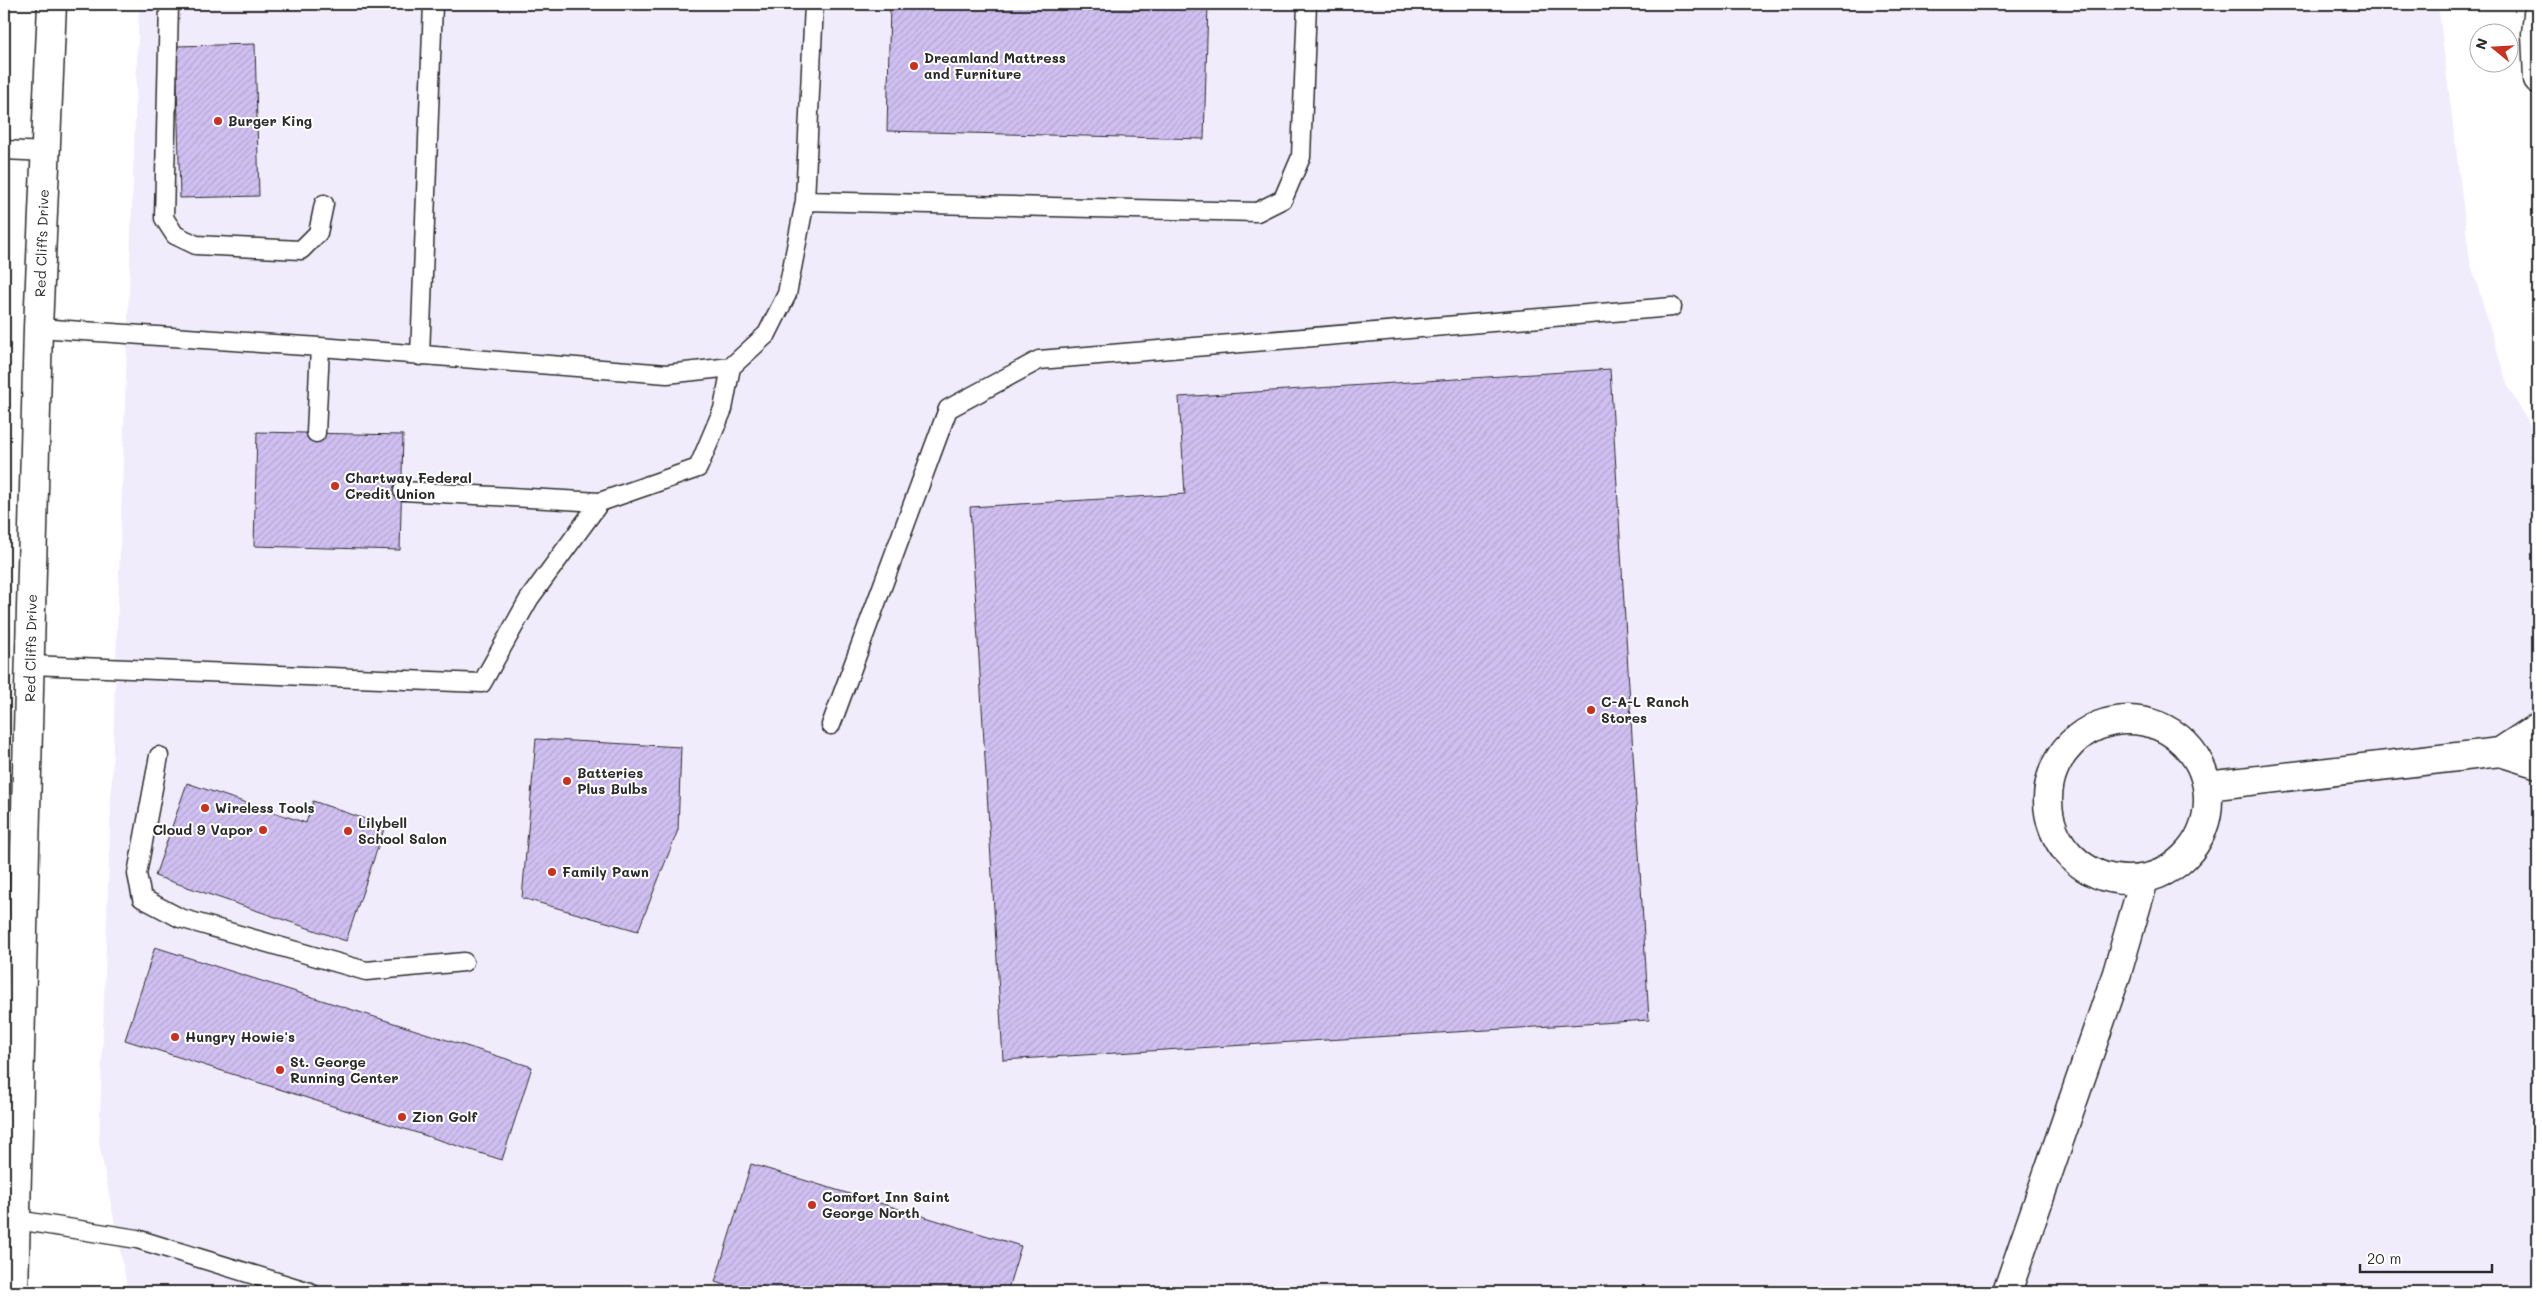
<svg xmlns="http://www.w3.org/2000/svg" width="2542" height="1296" viewBox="0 0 2542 1296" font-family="Mali,sans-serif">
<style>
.built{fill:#f1ecfb}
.building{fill:url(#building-hatch);stroke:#2b2b2b}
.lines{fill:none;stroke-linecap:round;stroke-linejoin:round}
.service-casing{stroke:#2b2b2b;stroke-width:21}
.minor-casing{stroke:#2b2b2b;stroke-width:31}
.primary-casing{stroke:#2b2b2b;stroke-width:31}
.service{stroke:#fff;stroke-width:18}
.minor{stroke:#fff;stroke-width:28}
.primary{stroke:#fff;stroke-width:28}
.poi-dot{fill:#c8321e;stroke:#fff;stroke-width:2}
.labels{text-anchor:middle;stroke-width:4;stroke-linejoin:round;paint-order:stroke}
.poi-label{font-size:14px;font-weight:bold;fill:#2b2b2b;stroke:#fff;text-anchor:start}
.street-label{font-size:14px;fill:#2b2b2b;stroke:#fff}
</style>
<defs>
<pattern id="building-hatch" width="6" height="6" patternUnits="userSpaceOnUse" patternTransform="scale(1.25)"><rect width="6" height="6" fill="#d0c0f2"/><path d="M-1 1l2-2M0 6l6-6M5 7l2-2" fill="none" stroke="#b3a5d0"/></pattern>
</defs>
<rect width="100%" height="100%" fill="#fff"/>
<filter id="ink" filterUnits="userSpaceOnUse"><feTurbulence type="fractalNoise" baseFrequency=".02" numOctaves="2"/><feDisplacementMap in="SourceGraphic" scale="10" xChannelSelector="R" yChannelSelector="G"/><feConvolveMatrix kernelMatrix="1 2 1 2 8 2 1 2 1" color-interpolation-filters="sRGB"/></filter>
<g filter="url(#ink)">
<!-- built -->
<path class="built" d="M139 4H2438L2470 261 2508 387 2538 438V1292H125L126 1281 99 1143Z"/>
<!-- building -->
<path class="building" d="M890 4H1208L1204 139 887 131Z
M255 44 259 196 180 198 176 46Z
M1610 369 1649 1020 1003 1060 970 507 1185 494 1179 397Z
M257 432 403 435 400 550 254 546Z
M536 739 681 747 678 830 638 931 522 898Z
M187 783 306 823 313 801 385 826 346 941 155 876Z
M155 947 532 1067 502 1160 125 1040Z
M751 1164 1021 1246 1007 1292H734L735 1288 715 1282Z"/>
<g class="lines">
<!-- service casing -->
<g class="service-casing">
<path id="service" d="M169 4 164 218 175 235 196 245 301 250 318 233 324 204
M4 150 46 152
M805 201 1257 212 1283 199 1301 157 1307 4
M38 328 320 347 667 374 731 367 767 334 787 294 805 201 814 4
M420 356 433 4
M316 433 320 347
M403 491 600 502
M30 665 482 683 529 599 600 502 698 468 723 409 731 367
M831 725 948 409 1039 360 1672 307
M159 756 137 874 142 898 180 918 366 971 464 962
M5 1220H17L137 1239 310 1292"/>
</g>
<!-- minor casing -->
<g class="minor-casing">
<path id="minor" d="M2538 14 2536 34 2538 79
M2048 800a80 80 0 1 1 160 0a80 80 0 1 1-160 0Z
M2500 752 2538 727
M2207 786 2500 752 2538 764
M2007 1292 2117 973 2144 880"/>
</g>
<!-- primary casing -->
<g class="primary-casing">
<path id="primary" d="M14 1292 38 328 52 4"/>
</g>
<!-- service -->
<use href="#service" class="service"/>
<!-- minor -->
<use href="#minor" class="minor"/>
<!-- primary -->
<use href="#primary" class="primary"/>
</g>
</g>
<!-- markers -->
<g class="poi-dot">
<circle cx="914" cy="66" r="5"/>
<circle cx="218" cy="121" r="5"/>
<circle cx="335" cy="486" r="5"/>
<circle cx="1591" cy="710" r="5"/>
<circle cx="567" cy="781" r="5"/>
<circle cx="205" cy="808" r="5"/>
<circle cx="263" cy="830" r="5"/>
<circle cx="348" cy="831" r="5"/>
<circle cx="552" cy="872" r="5"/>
<circle cx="175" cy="1037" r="5"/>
<circle cx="280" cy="1070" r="5"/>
<circle cx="402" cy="1117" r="5"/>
<circle cx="812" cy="1205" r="5"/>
</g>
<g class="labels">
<!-- poi labels -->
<g class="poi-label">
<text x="924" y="63">Dreamland Mattress<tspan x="924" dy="16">and Furniture</tspan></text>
<text x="228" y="126">Burger King</text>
<text x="345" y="483">Chartway Federal<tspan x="345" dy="16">Credit Union</tspan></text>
<text x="1601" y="707">C-A-L Ranch<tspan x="1601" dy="16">Stores</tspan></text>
<text x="577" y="778">Batteries<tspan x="577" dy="16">Plus Bulbs</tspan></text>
<text x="215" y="813">Wireless Tools</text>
<text x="358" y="828">Lilybell<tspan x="358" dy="16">School Salon</tspan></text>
<text x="253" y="835" text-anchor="end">Cloud 9 Vapor</text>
<text x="562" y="877">Family Pawn</text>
<text x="185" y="1042">Hungry Howie's</text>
<text x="290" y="1067">St. George<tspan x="290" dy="16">Running Center</tspan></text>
<text x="412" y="1122">Zion Golf</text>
<text x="822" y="1202">Comfort Inn Saint<tspan x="822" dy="16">George North</tspan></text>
</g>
<!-- street labels -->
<g class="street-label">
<text transform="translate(42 243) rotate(-88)" y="5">Red Cliffs Drive</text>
<text transform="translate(31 648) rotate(-89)" y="5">Red Cliffs Drive</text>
</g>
</g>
<!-- margin -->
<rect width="2542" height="1296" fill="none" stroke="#fff" stroke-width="20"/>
<rect x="10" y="10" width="2522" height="1276" fill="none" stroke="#2b2b2b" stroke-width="2" filter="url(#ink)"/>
<!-- north arrow -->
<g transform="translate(2494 48) rotate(288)"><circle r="24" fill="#ffffff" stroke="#aaaaaa"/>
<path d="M0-4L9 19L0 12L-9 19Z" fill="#c8321e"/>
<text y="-8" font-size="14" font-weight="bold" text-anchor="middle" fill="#2b2b2b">N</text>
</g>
<!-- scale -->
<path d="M2360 1264v8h132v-8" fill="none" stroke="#2b2b2b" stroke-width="2.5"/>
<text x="2367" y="1264" font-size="15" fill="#2b2b2b" stroke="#ffffff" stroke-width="4" paint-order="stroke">20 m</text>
</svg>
